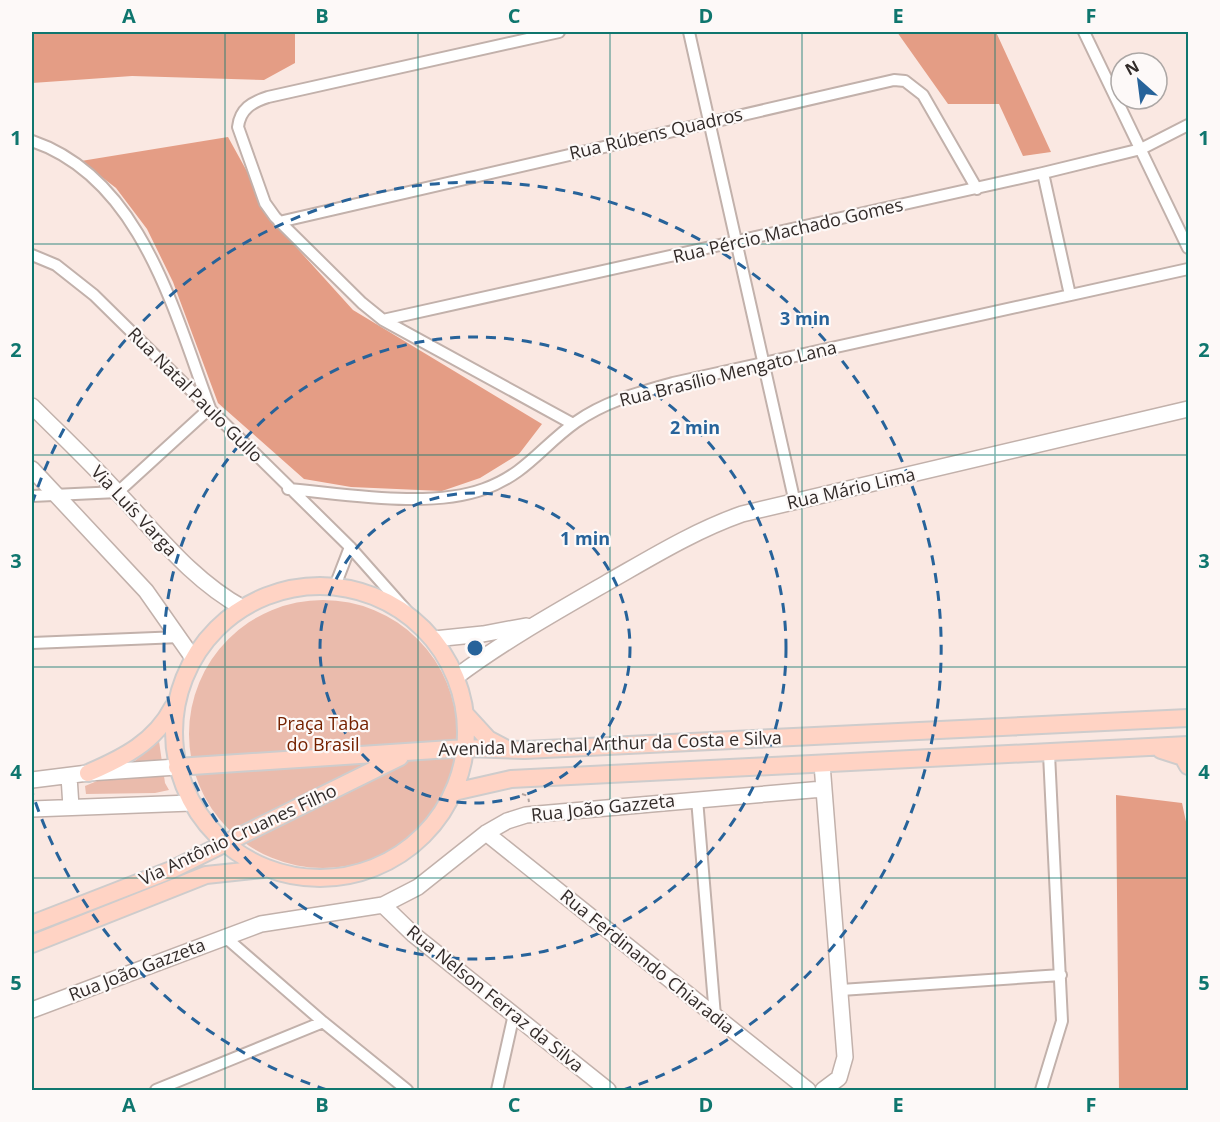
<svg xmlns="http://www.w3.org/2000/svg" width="1220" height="1122" viewBox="0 0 1220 1122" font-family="'Open Sans',sans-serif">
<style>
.green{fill:#eabbac}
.forest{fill:#e49d85}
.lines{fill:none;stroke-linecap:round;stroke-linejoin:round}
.street-casing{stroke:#c2b1ab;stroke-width:14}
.secondary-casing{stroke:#c2b1ab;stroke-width:18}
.primary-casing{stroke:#cecccc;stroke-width:20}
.path{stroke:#b2a4a0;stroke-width:2;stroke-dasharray:4.5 4.5;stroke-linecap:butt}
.street{stroke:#fff;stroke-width:10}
.secondary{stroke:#fff;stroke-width:15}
.primary{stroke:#ffd3c4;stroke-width:16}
.grid{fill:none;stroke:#0f766e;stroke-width:1.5;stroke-opacity:0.55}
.ring{fill:none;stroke:#27639a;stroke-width:3;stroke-dasharray:10 8}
.labels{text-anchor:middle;stroke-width:4.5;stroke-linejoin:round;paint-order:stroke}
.street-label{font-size:18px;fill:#322b29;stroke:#fdf9f8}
.park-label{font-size:18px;fill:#752200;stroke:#fdf9f8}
.centre{fill:#27639a;stroke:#fdf9f8;stroke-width:3}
.ring-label{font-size:18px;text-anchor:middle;font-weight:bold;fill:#27639a;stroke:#fdf9f8;stroke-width:4.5;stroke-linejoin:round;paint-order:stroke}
.neatline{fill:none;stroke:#0f766e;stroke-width:2}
.grid-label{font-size:20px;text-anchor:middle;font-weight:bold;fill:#0f766e}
</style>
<rect width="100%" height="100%" fill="#fae8e2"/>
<!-- green -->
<path class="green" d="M189 734a134 134 0 1 1 268 0a134 134 0 1 1-268 0Z
M159 741 165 783 169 790 155 793 86 794 85 786 124 770Z"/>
<!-- forest -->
<path class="forest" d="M32 32H295V63L264 80 132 76 32 83Z
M897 32H996L1051 152 1023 156 999 104H948Z
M228 137 277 226 353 310 542 424 519 454 480 478 442 491 351 487 304 479 218 403 173 282 147 229 116 188 81 161Z
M1116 795 1182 803 1188 831V1090H1119Z"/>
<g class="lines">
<!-- street casing -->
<g class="street-casing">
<path id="street" d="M559 32 268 97C252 102 240 109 238 127L265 203 275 217 362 303 383 320 573 424
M689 32 795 503
M1084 32 1188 248
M32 141C141 178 174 312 210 408L118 492 32 496
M1043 173 1070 295
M279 222 894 80 905 81 923 95 977 189
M32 255 56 265 94 295 350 547 413 618
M383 320 1043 173 1141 149 1188 125
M288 489C346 494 429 509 484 489 526 474 542 446 576 422 606 401 638 393 673 383L1188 269
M335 586 350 547
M32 643 180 637
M697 799 715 1016
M224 936 323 1022 407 1090
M841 990 1061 975
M156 1090 323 1022
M497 1090 514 1014
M1041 1090 1062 1021 1049 754"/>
</g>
<!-- secondary casing -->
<g class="secondary-casing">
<path id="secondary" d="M32 406C61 435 91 463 119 494 158 535 192 580 243 608
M32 469 146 591 193 658
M434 639 483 634 526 626
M456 677C504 641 556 612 608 582 652 557 694 531 742 514L1188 409
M822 764 845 1057 839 1078 823 1090
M69 776 71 807
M32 780 88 773 177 767
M32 809 191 803
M486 833 808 1090
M383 905 414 935 608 1090
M32 1010 261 924 383 905 418 887 486 833 507 821 526 815 823 789"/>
</g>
<!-- primary casing -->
<g class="primary-casing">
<path id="primary" d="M174 732a146 146 0 1 1 292 0a146 146 0 1 1-292 0Z
M466 715 488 739 505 748
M1161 750 1183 757 1188 766
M177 767 466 748 524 750 1188 718
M88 773C123 758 155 742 173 707
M454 792 511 779 1188 745
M32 924 171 870 400 757
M32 944 206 875 263 869"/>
</g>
<!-- path -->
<path class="path" d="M522 794 528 796 529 802"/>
<!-- street -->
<use href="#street" class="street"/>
<!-- secondary -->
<use href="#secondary" class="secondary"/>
<!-- primary -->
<use href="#primary" class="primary"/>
</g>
<!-- grid -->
<path class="grid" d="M225 32V1090M418 32V1090M610 32V1090M802 32V1090M995 32V1090M32 244H1188M32 455H1188M32 667H1188M32 878H1188"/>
<!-- distance rings -->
<g class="ring">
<circle cx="475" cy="648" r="155"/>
<circle cx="475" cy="648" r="311"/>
<path d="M327 1090A466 466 0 0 1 32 792M32 504A466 466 0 1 1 623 1090"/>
</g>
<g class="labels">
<!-- street labels -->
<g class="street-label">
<text transform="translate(656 134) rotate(-13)" y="6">Rua Rúbens Quadros</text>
<text transform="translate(788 231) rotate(-13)" y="6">Rua Pércio Machado Gomes</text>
<text transform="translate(728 374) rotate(-14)" y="6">Rua Brasílio Mengato Lana</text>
<text transform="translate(195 395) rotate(45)" y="6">Rua Natal Paulo Gullo</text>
<text transform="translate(851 489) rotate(-13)" y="6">Rua Mário Lima</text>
<text transform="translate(134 511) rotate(47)" y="6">Via Luís Varga</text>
<text transform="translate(610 744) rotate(-2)" y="6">Avenida Marechal Arthur da Costa e Silva</text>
<text transform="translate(603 808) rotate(-6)" y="6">Rua João Gazzeta</text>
<text transform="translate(238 835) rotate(-25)" y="6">Via Antônio Cruanes Filho</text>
<text transform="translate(647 962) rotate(39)" y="6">Rua Ferdinando Chiaradia</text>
<text transform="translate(137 970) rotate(-21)" y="6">Rua João Gazzeta</text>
<text transform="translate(495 999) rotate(39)" y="6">Rua Nelson Ferraz da Silva</text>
</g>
<!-- park labels -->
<g class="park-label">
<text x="323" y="730">Praça Taba<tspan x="323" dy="21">do Brasil</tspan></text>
</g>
</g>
<circle cx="475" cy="648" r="9" class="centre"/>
<g class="ring-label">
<text x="805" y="325">3 min</text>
<text x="695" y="434">2 min</text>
<text x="585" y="545">1 min</text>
</g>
<!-- border -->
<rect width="1220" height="1122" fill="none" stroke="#fdf9f8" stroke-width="66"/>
<!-- north arrow -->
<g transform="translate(1139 81) rotate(332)"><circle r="28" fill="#fdf9f8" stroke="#aca7a5" stroke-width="1.5"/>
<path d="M0-4.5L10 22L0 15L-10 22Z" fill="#27639a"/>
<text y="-9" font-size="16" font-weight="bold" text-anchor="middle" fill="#322b29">N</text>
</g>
<rect x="33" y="33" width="1154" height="1056" class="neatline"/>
<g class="grid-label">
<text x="129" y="23">A</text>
<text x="322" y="23">B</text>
<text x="514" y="23">C</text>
<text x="706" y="23">D</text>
<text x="898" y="23">E</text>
<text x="1091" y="23">F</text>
<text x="16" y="145">1</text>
<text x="1204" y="145">1</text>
<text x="16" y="357">2</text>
<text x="1204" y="357">2</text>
<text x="16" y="568">3</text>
<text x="1204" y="568">3</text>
<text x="16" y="779">4</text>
<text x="1204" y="779">4</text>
<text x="16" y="990">5</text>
<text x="1204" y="990">5</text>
<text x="129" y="1112">A</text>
<text x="322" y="1112">B</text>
<text x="514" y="1112">C</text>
<text x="706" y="1112">D</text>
<text x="898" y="1112">E</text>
<text x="1091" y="1112">F</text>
</g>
</svg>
